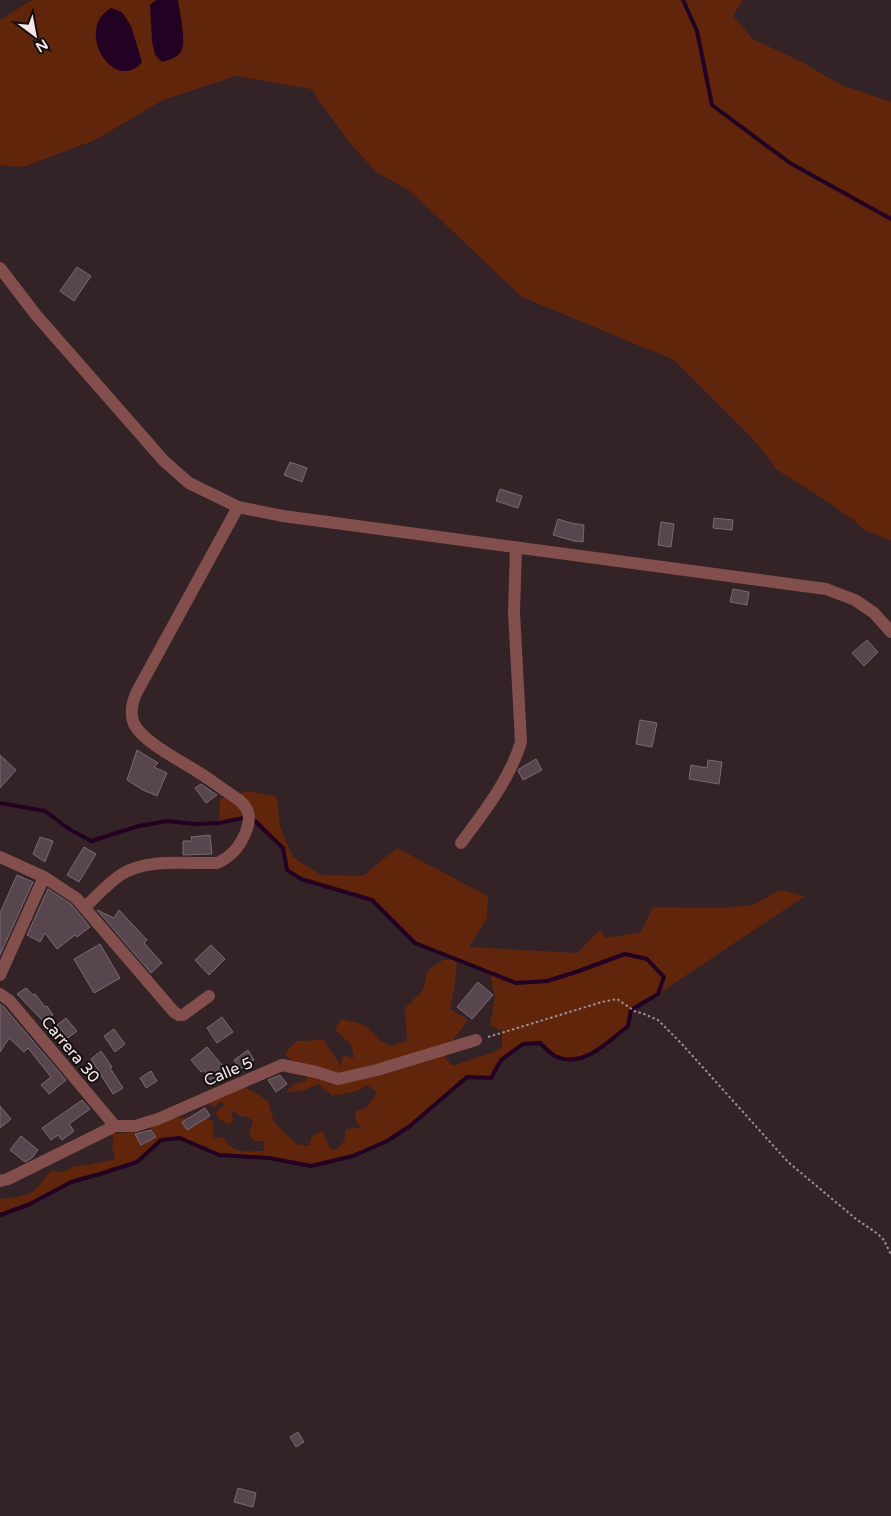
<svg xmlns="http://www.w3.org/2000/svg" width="891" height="1516" viewBox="0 0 891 1516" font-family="'Varela Round',sans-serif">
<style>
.green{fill:#61250c;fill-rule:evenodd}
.water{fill:#230122}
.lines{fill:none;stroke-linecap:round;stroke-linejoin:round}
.stream{stroke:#230122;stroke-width:4}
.building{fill:#57464e;stroke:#7b6972}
.path{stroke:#9d8f91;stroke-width:2;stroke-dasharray:2.5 2.5;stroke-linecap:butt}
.minor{stroke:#834f4c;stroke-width:12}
.labels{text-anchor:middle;stroke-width:4;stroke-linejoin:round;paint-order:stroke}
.street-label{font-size:16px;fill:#f4e8ea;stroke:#150e0f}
</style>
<rect width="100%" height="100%" fill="#332226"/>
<!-- green -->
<path class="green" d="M32 0H743L733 16 753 39 804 63 839 84 891 102V541L864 530 855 521 813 492 777 470 754 440 674 360 522 297 410 191 376 172 348 141 311 89 236 76 163 100 95 140 23 167 0 165V20Z
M248 791 277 797 280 827 293 857 321 875 363 876 397 848 488 896 487 918 469 947 577 953 600 930 606 938 641 932 653 907 720 908 753 905 780 890 805 896 658 994 631 1010 628 1026C608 1042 583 1068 555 1056 550 1053 544 1047 540 1043L523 1044 501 1060 491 1078 467 1077 410 1126 387 1141 353 1156 311 1166 269 1158 219 1155 180 1138 161 1140 137 1162 100 1174 71 1182 30 1204 0 1215V1199C9 1198 29 1196 35 1190 41 1184 45 1177 51 1171L63 1172 74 1166 88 1165 115 1159 112 1147 114 1141 111 1134 134 1132 142 1145 156 1137 150 1127 169 1118 191 1117 195 1125 206 1118 214 1122 213 1139 223 1137C235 1156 245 1150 264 1151V1141H255L249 1135 253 1121 247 1117 240 1116 232 1110 233 1121 228 1124 219 1119 215 1113 224 1105 221 1102 214 1107 209 1104 212 1099 242 1086 254 1092 268 1101 274 1122 290 1138 297 1144 309 1146 312 1136 323 1131 330 1148 336 1150 345 1140V1130L353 1127 362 1130 356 1121 355 1112 367 1107 377 1093 368 1085 356 1091 332 1096 319 1084 302 1091 286 1092 293 1084 306 1081 308 1071 295 1063 285 1054 296 1041 324 1040 339 1063 340 1069 343 1055 354 1058 351 1044 335 1030 341 1019 365 1025 380 1040 391 1046 407 1041 405 1008 423 990 428 970 443 960 455 959 415 943 371 900 301 879 287 870 283 848 254 820 243 818 219 823 220 799ZM457 959 490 974 495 997 490 1025 502 1031V1047L494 1052 452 1066 441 1051 453 1040 468 1020 450 1009 455 984Z"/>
<!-- water -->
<path class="water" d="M156 0H178C179 11 188 45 180 53 176 58 169 60 162 62L155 55 152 41 150 5Z
M111 8 122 12 131 26 142 62C115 95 73 30 111 8Z"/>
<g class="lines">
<!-- stream -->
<path class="stream" d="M683 0 697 31 712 105 790 163 891 219
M0 803 45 811 69 829 91 841 139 826 167 821 195 824 219 823 243 818
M0 1215 30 1204 71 1182 100 1174 137 1162 161 1140 180 1138 219 1155 269 1158 311 1166 353 1156 387 1141 410 1126 467 1077 491 1078 501 1060 523 1044 540 1043C544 1047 550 1053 555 1056 583 1069 608 1042 628 1026L631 1010 658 994 664 977 647 959 625 954 576 972 547 981 516 983 415 943 372 900 301 879 287 870 283 848 254 820"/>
</g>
<!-- building -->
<path class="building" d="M77 267 91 276 74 301 60 291Z
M290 462 307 468 302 482 284 475Z
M500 489 522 496 518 508 496 501Z
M714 518 733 520 732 530 713 528Z
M558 519 571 523 584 525 583 542 574 541 553 535Z
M661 522 674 524 671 547 658 545Z
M733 589 749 592 747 605 730 602Z
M867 640 878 652 864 666 852 653Z
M640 720 657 723 652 747 636 744Z
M137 750 158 763 154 767 167 773 157 796 143 790 127 780Z
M0 755 16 770 0 788Z
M536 759 542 770 523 780 518 771 519 769Z
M708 760 722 762 719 784 689 779 691 765 707 768Z
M201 784 217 795 206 803 195 788Z
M210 835 212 854 183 855V841H192L191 837Z
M40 837 53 841 45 862 33 854Z
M84 847 96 854 79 882 67 875Z
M17 875 33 882 0 955V913Z
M48 889 71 904 90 927 77 937 75 935 57 949 45 933 40 942 27 935Z
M97 910 114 918 119 910 147 940 144 943 162 963 151 973Z
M100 944 120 978 94 993 74 959Z
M211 945 225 959 209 975 195 960Z
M478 982 493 995 472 1019 457 1007Z
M26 988 33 995 35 994 45 1007 47 1006 53 1015 44 1022 17 994Z
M0 1004 4 1007 66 1080 49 1094 41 1085 51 1077 28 1048 24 1052 9 1038 0 1052Z
M222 1017 233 1032 217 1043 207 1028Z
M66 1018 77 1031 68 1038 57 1025Z
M114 1029 125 1044 115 1052 104 1036Z
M207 1047 226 1070 210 1080 204 1070 201 1072 191 1060Z
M248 1050 254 1060 240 1069 234 1060Z
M101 1051 112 1067 110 1068 123 1088 113 1094 91 1059Z
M151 1071 157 1081 146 1088 140 1078Z
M280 1075 287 1084 276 1092 268 1080Z
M82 1100 90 1109 69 1124 74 1131 62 1140 58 1135 51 1140 42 1128Z
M0 1106 11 1119 0 1128Z
M205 1108 210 1116 187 1130 182 1122Z
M151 1130 156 1137 141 1145 135 1134Z
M21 1136 38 1150 32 1158 25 1162 10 1150Z
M298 1432 304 1442 296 1447 290 1437Z
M238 1488 256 1493 253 1507 234 1502Z"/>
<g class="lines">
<!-- path -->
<path class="path" d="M488 1037 602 1002 617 999 636 1012 642 1013 658 1020 681 1043 788 1162 856 1219 878 1234 884 1240 891 1255"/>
<!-- minor -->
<path class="minor" d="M0 268 36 315 164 461 189 483 238 507 283 516 826 589 855 600 874 613 891 632
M461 843C484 812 510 779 521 742L514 612 516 547
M0 857 44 877 76 898 174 1012 179 1015H183L209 996
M85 907C97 896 108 883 122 874 148 858 187 864 217 863 231 857 239 848 245 834 248 827 250 819 248 812 245 802 234 797 226 791 217 785 208 778 198 772 181 761 143 742 134 724 129 712 133 698 139 688L238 507
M0 975 44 877
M0 994 10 1001 115 1126
M0 1181 8 1179 115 1126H135L158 1119 282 1065 316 1072 338 1079 377 1070 476 1040"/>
</g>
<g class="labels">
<!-- street labels -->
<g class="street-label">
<text transform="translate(71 1049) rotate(50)" y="6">Carrera 30</text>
<text transform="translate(228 1071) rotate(-23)" y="6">Calle 5</text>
</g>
</g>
<!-- north arrow -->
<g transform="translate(35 35) rotate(148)" stroke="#150e0f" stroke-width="4" paint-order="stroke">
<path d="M0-4L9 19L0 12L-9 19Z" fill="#f4e8ea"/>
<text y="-8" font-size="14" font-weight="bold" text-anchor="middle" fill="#f4e8ea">N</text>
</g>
</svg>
